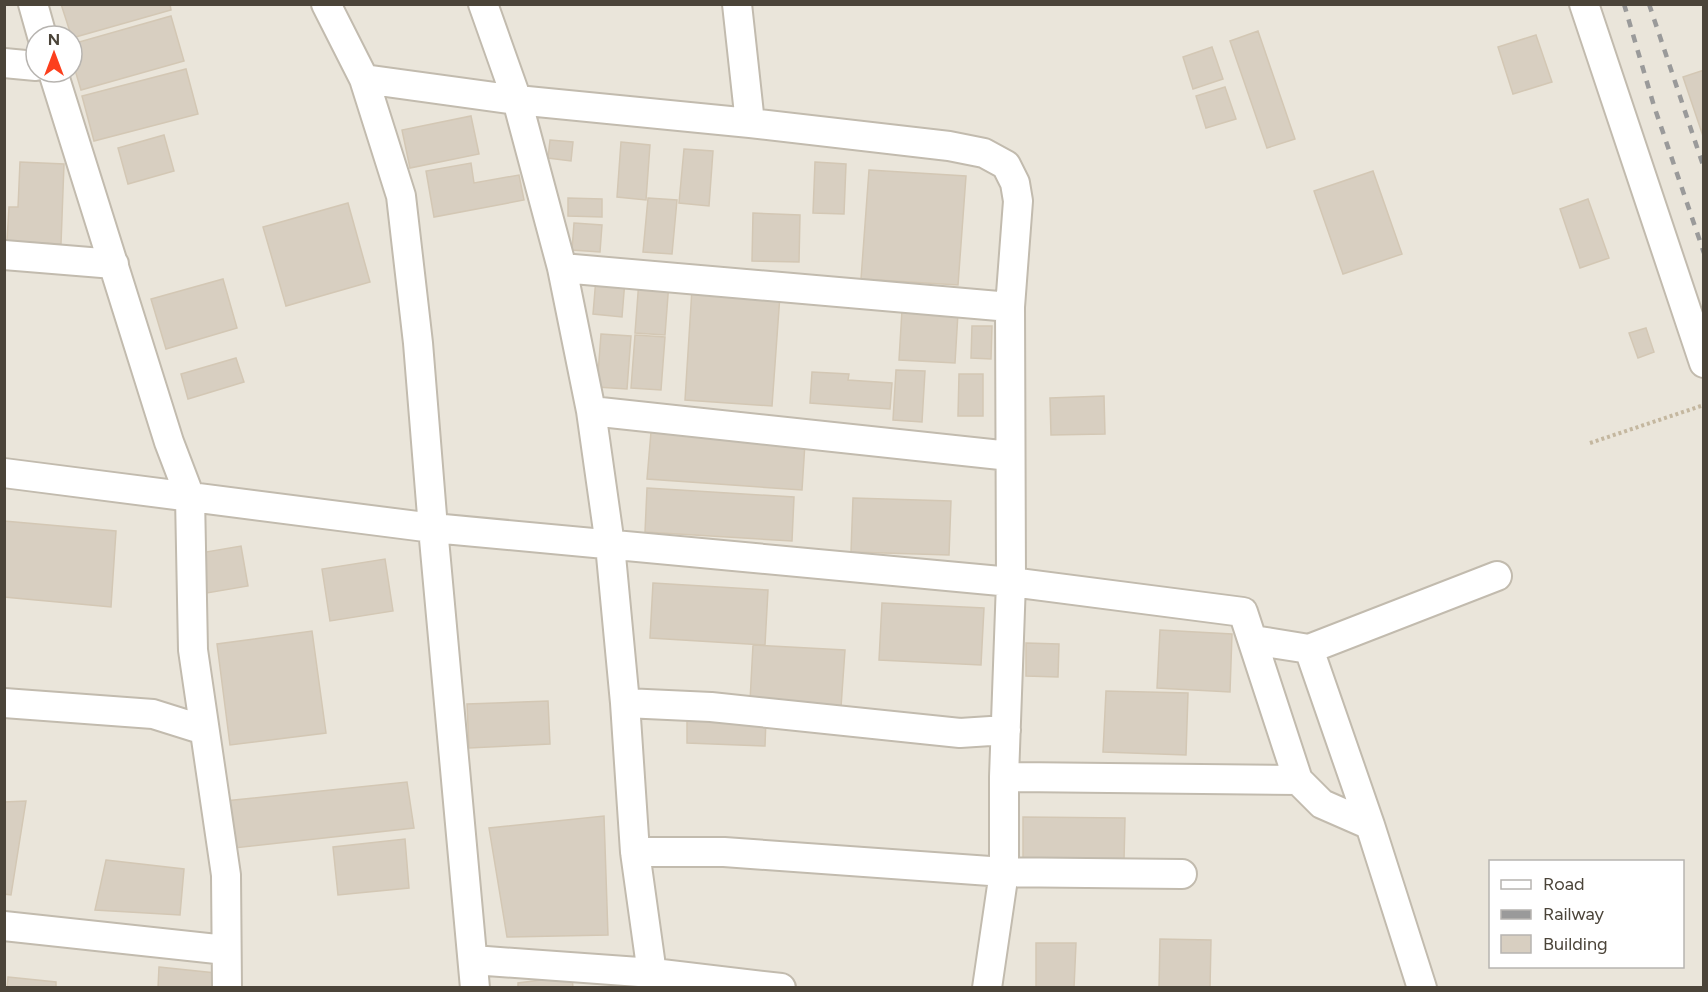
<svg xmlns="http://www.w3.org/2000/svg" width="1708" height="992" viewBox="0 0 1708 992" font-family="Figtree,sans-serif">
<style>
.residential{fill:#eae5da;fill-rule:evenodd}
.building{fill:#d8cfc1;stroke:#d3c7b4;stroke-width:1.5}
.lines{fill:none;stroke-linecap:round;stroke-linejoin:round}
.minor-casing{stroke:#c2bbae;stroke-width:32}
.path{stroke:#c4b79f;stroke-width:4;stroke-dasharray:3 3;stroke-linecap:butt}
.minor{stroke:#fff;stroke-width:28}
.rail{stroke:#9a9a9a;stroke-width:4.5;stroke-dasharray:8 8;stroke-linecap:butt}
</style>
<rect width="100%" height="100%" fill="#f6f3ec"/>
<!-- residential -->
<path class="residential" d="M5 5H1703V987H5ZM36 36H72V72H36ZM1490 862H1682V966H1490Z"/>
<!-- building -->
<path class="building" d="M61 4H170L171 10 72 38Z
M171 16 184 61 81 90 72 60V44Z
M1258 31 1295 139 1267 148 1230 41Z
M1536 35 1552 82 1513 94 1498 47Z
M1212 47 1223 79 1193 89 1183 57Z
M186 69 198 114 94 141 82 96Z
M1704 70V139L1683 77Z
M1225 87 1236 119 1206 128 1196 96Z
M471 116 479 154 410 168 402 130Z
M164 135 174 171 128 184 118 148Z
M550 140 573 142 571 161 548 158Z
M621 142 650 145 646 200 617 197Z
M684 149 713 151 709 206 679 203Z
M20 162 64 164 61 244 7 241 9 207H18Z
M815 162 846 164 844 214 813 213Z
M471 163 474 183 519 175 524 200 434 217 426 171Z
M869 170 966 176 958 285 861 279Z
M1373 171 1402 254 1343 274 1314 191Z
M568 198 602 199V217L568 216Z
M648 198 677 200 672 254 643 252Z
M1588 199 1609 258 1580 268 1560 209Z
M348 203 370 282 286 306 263 227Z
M753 213 800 215 799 262 752 261Z
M574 223 602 225 600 252 572 250Z
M596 278 625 280 622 317 593 314Z
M223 279 237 328 166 349 151 299Z
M639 280 669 282 665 335 635 333Z
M692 289 780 295 772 406 685 400Z
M902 310 958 313 955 363 899 360Z
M972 326H992L991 359 971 358Z
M1646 328 1654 352 1638 358 1629 333Z
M601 334 631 336 627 389 597 387Z
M635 335 665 337 661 390 631 388Z
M236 358 244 382 188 399 181 374Z
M896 370 925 371 922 422 893 420Z
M812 372 849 374 848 380 892 383 890 409 810 403Z
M959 374H983V416H958Z
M1104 396 1105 434 1051 435 1050 398Z
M651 432 805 443 802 490 647 479Z
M647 488 794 497 792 541 645 532Z
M853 498 951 501 949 555 851 552Z
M4 521 116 531 111 607 4 597Z
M241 546 248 586 207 593 200 553Z
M385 559 393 611 330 621 322 569Z
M653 583 768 590 765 645 650 638Z
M882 603 984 608 981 665 879 660Z
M1160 630 1232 634 1230 692 1157 688Z
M312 631 326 733 230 745 217 644Z
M1026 643 1059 644 1058 677 1026 676Z
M753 645 845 650 841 707 750 701Z
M1106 691 1188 693 1186 755 1103 752Z
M548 701 550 744 469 748 467 704Z
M687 716 766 719 765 746 687 743Z
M407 782 414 828 234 848 225 801Z
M26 801 11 895 4 894V802Z
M604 816 608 935 507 937 489 828Z
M1023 817 1125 818 1124 861 1023 860Z
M405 839 409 888 338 895 333 847Z
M106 860 184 869 180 915 95 910Z
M1160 939 1211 940 1210 988H1159Z
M1036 943H1076L1074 988H1036Z
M159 967 216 973 219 988H158Z
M572 976 573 988H518V983Z
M8 977 56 982V988H7Z"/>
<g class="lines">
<!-- minor casing -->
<g class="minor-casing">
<path id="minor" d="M33 4 42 36
M326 4 364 79 401 196 418 343 433 528 475 988
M483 4 517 100 562 268 591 411 610 545 625 703 635 852 654 988
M737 4 750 123
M1584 4 1704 363
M4 63 36 66
M53 72 169 442 190 497 193 650 226 875 227 988
M364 79 517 100 750 123 949 146 984 153 1006 165 1015 183 1018 201 1010 307 1011 582 1004 777V872L987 988
M4 255 114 264
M562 268 1010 307
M591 411 1010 456
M4 473 433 528 1011 582 1243 612 1298 780 1322 804 1370 825
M1253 640 1309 649 1497 576
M1309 649 1370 825 1422 988
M4 703 153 714 204 730
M625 703 711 707 960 733 1006 730
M1004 777 1298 780
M635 852H724L1004 872 1182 874
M4 926 226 950
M473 960 653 973 781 988"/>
</g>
<!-- path -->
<path class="path" d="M1590 443 1704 405"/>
<!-- minor -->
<use href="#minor" class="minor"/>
<!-- rail -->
<path class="rail" d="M1624 4 1654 106 1704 253
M1649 4 1704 168"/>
</g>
<!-- border -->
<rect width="1708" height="992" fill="none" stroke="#4b4439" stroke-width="12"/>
<!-- legend -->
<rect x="1489" y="860" width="195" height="108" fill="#ffffff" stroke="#b7b4b0" stroke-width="1.5"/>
<rect x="1501" y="880" width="30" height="9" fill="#ffffff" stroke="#b7b4b0" stroke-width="1.5"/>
<text x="1543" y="890" font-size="18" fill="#4b4439">Road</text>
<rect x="1501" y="910" width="30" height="9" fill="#9a9a9a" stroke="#b7b4b0" stroke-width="1.5"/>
<text x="1543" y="920" font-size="18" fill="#4b4439">Railway</text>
<rect x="1501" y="935" width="30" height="18" fill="#d8cfc1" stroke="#b7b4b0" stroke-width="1.5"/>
<text x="1543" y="950" font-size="18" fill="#4b4439">Building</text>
<!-- north arrow -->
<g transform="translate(54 54)"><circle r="28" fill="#ffffff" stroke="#b7b4b0" stroke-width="1.5"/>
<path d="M0-4.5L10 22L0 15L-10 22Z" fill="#fc3f1d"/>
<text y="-9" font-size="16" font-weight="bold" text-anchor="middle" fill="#4b4439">N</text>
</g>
</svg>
